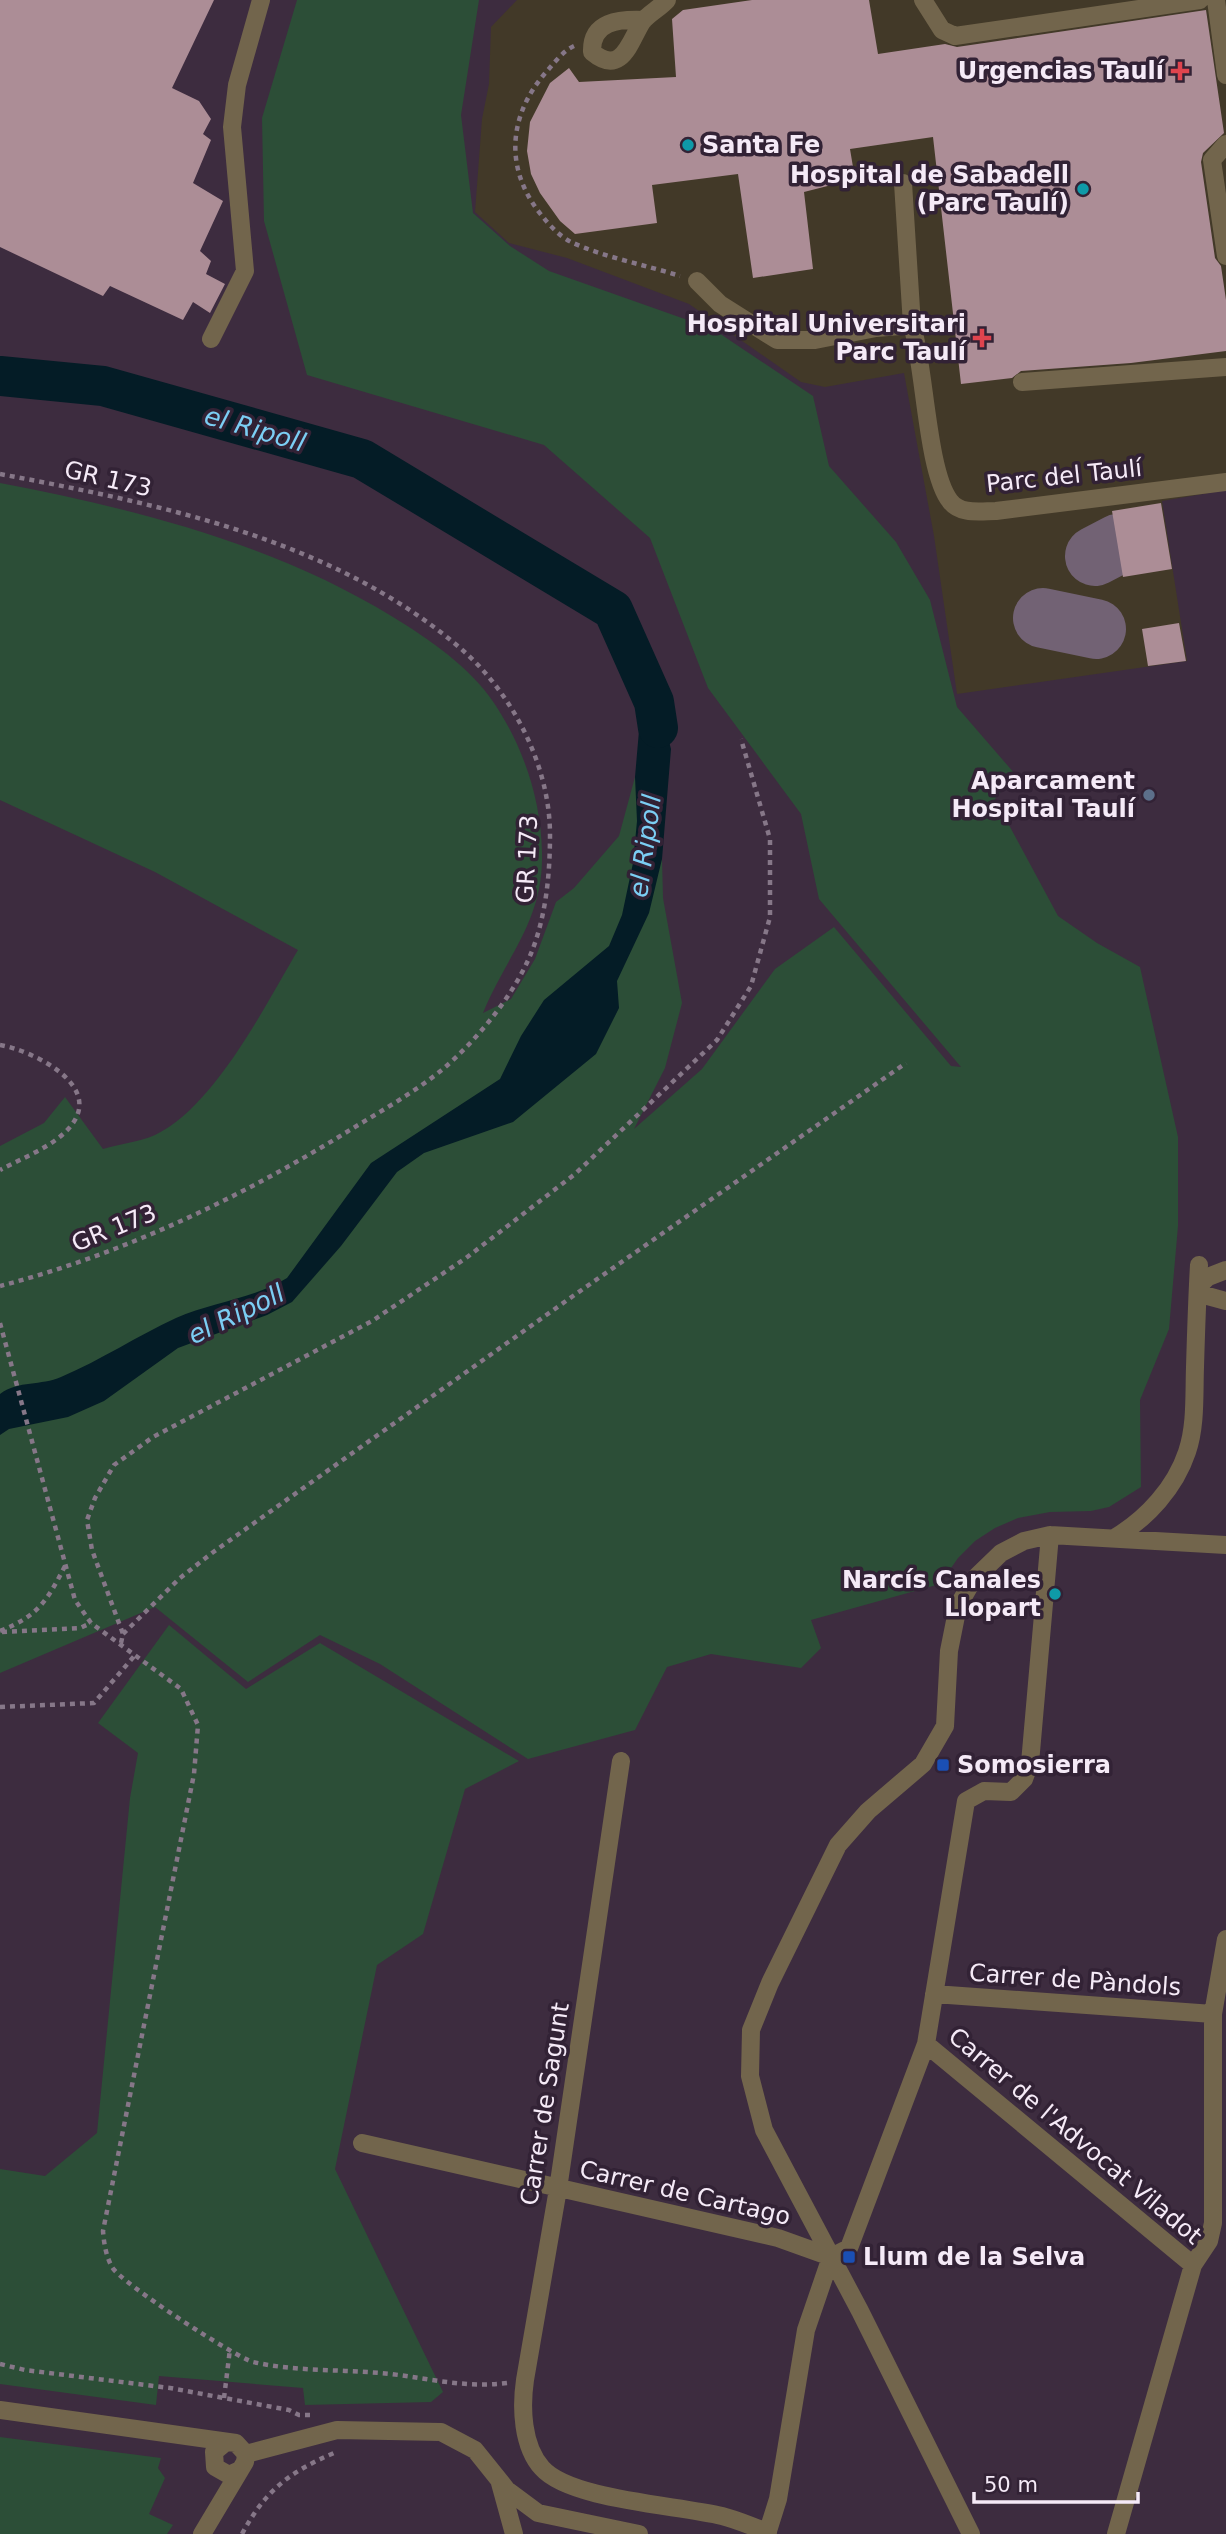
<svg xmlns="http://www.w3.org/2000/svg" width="1226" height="2534" viewBox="0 0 1226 2534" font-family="'DejaVu Sans',sans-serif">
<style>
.medical{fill:#423928}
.green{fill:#2c4e37}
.water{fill:#041c26}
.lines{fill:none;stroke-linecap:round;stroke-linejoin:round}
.river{stroke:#041c26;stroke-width:40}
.taxiway{stroke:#726274;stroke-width:60}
.building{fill:#ac8d96}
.path{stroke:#867788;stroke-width:4.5;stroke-dasharray:5 5;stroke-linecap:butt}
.minor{stroke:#72654c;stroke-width:18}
.health-dot{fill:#e0444e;stroke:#322235;stroke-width:2.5}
.culture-dot{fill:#0f9aa8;stroke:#322235;stroke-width:2.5}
.service-dot{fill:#5c6f8a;stroke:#322235;stroke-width:2.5}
.transit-dot{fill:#1a4fb4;stroke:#322235;stroke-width:2.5}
.labels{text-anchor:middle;stroke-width:7;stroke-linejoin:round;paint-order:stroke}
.poi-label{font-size:24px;font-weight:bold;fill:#f5eaf7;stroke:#322235;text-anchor:end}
.street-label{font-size:24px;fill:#f5eaf7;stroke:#322235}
.water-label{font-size:26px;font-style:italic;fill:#7bcef4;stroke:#322235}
</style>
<rect width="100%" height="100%" fill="#3d2c3f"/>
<!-- medical -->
<path class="medical" d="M517 0H1226V490L1162 501 1187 661 957 694 934 536 904 373 825 387 801 382 689 304 567 258 509 243 475 212 482 119 489 84 491 27Z"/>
<!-- green -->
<path class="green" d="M297 0H479L461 115 473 213 510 246 549 271 713 329 813 396 829 466 896 542 930 600 957 707 1015 774 995 799 1058 916 1097 943 1140 967 1178 1137V1226L1169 1329 1140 1400 1141 1487 1109 1507 1091 1511 1050 1512 1018 1518 995 1528 975 1541 958 1558 940 1584 811 1620 821 1648 801 1668 711 1654 667 1667 635 1730 528 1759 380 1664 320 1635 248 1682 155 1607 0 1673V1146L44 1123 65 1097 103 1149C119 1144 139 1142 155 1135 214 1107 265 1006 298 950L155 872 0 800V483C136 509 274 544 393 617 429 639 470 667 494 703 523 746 541 799 542 852 544 921 506 956 483 1013L511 999 535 959 556 902 574 888 619 836 635 777 662 859 663 898 682 1003 665 1068 634 1129 702 1069 775 969 834 927 951 1066 961 1067 819 899 801 814 708 688 650 538 544 445 307 375 264 221 262 118Z
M169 1625 246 1689 320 1643 519 1761 465 1789 423 1934 377 1965 335 2169 443 2392 431 2402 305 2405 303 2388 159 2376 156 2405 0 2384V2169L45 2176 97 2133 130 1798 138 1753 98 1723Z
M0 2437 161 2458 158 2468 165 2478 149 2514 173 2525 167 2534H0Z"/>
<!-- water -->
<path class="water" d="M639 670 660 706 671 749 662 859 649 913 617 981 619 1008 596 1054 513 1122 424 1153 397 1172 341 1246 292 1302 267 1315 178 1348 104 1401 68 1417 9 1429 0 1435V1394C19 1380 41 1386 61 1377 101 1360 137 1336 176 1318 212 1302 253 1299 287 1278L371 1163 500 1079 521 1036 544 1000 609 946 622 915 633 863 637 821 635 777 642 696Z"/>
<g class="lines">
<!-- river -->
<path class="river" d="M0 376 103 386 362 459 613 610 654 702 658 728"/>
<!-- taxiway -->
<path class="taxiway" d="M1095 556 1118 544
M1043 618 1096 629"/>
</g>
<!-- building -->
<path class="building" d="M0 0H214L172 88 199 101 211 119 203 134 211 140 193 183 223 201 200 251 211 261 206 274 225 284 210 313 193 302 183 320 110 286 103 296 0 247Z
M752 0H869L878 54 945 44 957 47 1206 10 1224 133 1203 153 1201 162 1215 258 1221 266 1226 300V351L1131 363 1021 371 1012 378 961 384 933 137 850 149 855 179 804 192 813 269 753 278 738 174 652 185 657 223 575 234 560 221 540 193 531 174 527 151 530 122 550 83 569 68 579 82 676 77 672 19 683 10Z
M1161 503 1172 569 1123 577 1112 511Z
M1179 623 1186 661 1148 666 1142 629Z"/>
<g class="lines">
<!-- path -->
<path class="path" d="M574 46C563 51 555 62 547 71 507 116 504 171 543 217 550 226 561 237 571 242 603 257 646 265 680 276
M0 474C159 504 332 539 459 647 512 692 550 765 550 835 550 874 546 915 532 951 515 994 478 1039 443 1069 415 1092 381 1111 350 1130 242 1197 123 1254 0 1286
M0 1045C30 1050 101 1083 73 1123 58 1145 22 1158 0 1170
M0 1323 75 1600 91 1623 181 1689 198 1725 194 1774 103 2231C104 2244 106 2256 112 2267 121 2283 235 2357 253 2362 297 2372 345 2369 391 2374 431 2379 466 2388 507 2383
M0 1631C38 1616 47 1601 65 1566
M2 1632 80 1628 91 1623
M123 1634 180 1578 212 1553 573 1296 906 1063
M121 1643 123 1634 92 1550 87 1520 95 1498 114 1465 153 1437 372 1321 466 1258 575 1174 717 1040 751 986 770 917V839L741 739
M0 1707 94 1703 136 1654
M0 2364 25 2370 170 2388 289 2410 299 2415H313
M224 2398 230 2349
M242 2534C265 2491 289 2472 334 2453"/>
<!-- minor -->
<path class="minor" d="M923 0 942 30 955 36 1200 0
M1216 0 1226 75
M644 20C619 19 591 21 592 52 622 77 630 41 642 22 648 14 660 8 667 0
M1226 144 1212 160 1226 256
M903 183 912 325
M697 281 720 304 777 340H815L876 328 912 325C925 368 927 472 950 501 960 515 981 511 996 511L1226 482
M211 339 245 271 232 127 237 85 261 0
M1022 382 1226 367
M1226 1270 1208 1277 1198 1287 1204 1295 1226 1301
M1116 1537C1147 1518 1175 1488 1187 1452 1196 1426 1194 1395 1195 1367 1196 1333 1197 1299 1199 1265
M621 1761 558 2189 525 2380C521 2407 522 2446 542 2468 570 2500 678 2505 722 2516 738 2520 753 2527 768 2532
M934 1994 1213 2014
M926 2044 1193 2265
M362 2143 778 2238 831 2257
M831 2257 849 2248 926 2044 966 1801 984 1791 1011 1792 1024 1779 1030 1763 1050 1535
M0 2410 236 2443 246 2454 245 2462 202 2534
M226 2442 214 2452 215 2467 229 2475 240 2470
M246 2454 337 2430 441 2432 475 2450 507 2490 538 2513 639 2534
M500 2483 514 2534
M767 2534 778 2499 806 2330 831 2257
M971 2534 860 2311 764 2130 750 2076 751 2030 770 1983 838 1845 868 1811 923 1764 945 1726 949 1651 958 1606 973 1580 1001 1553 1024 1541 1050 1535 1226 1545
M1116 2534 1193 2265 1209 2241 1213 2223V2014L1226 1939"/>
</g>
<!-- markers -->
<g class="health-dot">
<path d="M1176.5 60.5h7v7h7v7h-7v7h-7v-7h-7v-7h7z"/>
<path d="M978.5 327.5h7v7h7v7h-7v7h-7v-7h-7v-7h7z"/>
</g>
<g class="culture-dot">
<circle cx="688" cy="145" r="7"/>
<circle cx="1083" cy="189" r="7"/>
<circle cx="1055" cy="1594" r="7"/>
</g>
<circle class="service-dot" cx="1149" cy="795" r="7"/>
<g class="transit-dot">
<rect x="936" y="1758" width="14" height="14" rx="3.5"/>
<rect x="842" y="2250" width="14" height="14" rx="3.5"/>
</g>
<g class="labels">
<!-- poi labels -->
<g class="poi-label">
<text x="1164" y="79">Urgencias Taulí</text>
<text x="702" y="153" text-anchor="start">Santa Fe</text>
<text x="1069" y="183">Hospital de Sabadell<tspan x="1069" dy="28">(Parc Taulí)</tspan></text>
<text x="966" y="332">Hospital Universitari<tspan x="966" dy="28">Parc Taulí</tspan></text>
<text x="1135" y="789">Aparcament<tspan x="1135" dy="28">Hospital Taulí</tspan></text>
<text x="1041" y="1588">Narcís Canales<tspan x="1041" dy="28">Llopart</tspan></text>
<text x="957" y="1773" text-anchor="start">Somosierra</text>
<text x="863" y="2265" text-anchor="start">Llum de la Selva</text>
</g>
<!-- street labels -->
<g class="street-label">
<text transform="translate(1064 476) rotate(-6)" y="8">Parc del Taulí</text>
<text transform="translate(108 479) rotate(13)" y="8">GR 173</text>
<text transform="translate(527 859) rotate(-87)" y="8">GR 173</text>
<text transform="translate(114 1228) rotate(-22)" y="8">GR 173</text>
<text transform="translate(1075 1980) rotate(4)" y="8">Carrer de Pàndols</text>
<text transform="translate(545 2104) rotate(-81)" y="8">Carrer de Sagunt</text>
<text transform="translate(1075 2136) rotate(40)" y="8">Carrer de l'Advocat Viladot</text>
<text transform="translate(685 2193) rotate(13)" y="8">Carrer de Cartago</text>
</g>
<!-- water labels -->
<g class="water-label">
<text transform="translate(255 429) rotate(16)" y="9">el Ripoll</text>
<text transform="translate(645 846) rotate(-82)" y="9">el Ripoll</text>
<text transform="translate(236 1314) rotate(-26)" y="9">el Ripoll</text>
</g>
</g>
<!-- scale -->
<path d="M974 2492v10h164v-10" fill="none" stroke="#f5eaf7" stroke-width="3.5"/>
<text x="984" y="2492" font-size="21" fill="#f5eaf7" stroke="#322235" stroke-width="5" paint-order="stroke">50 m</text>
</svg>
